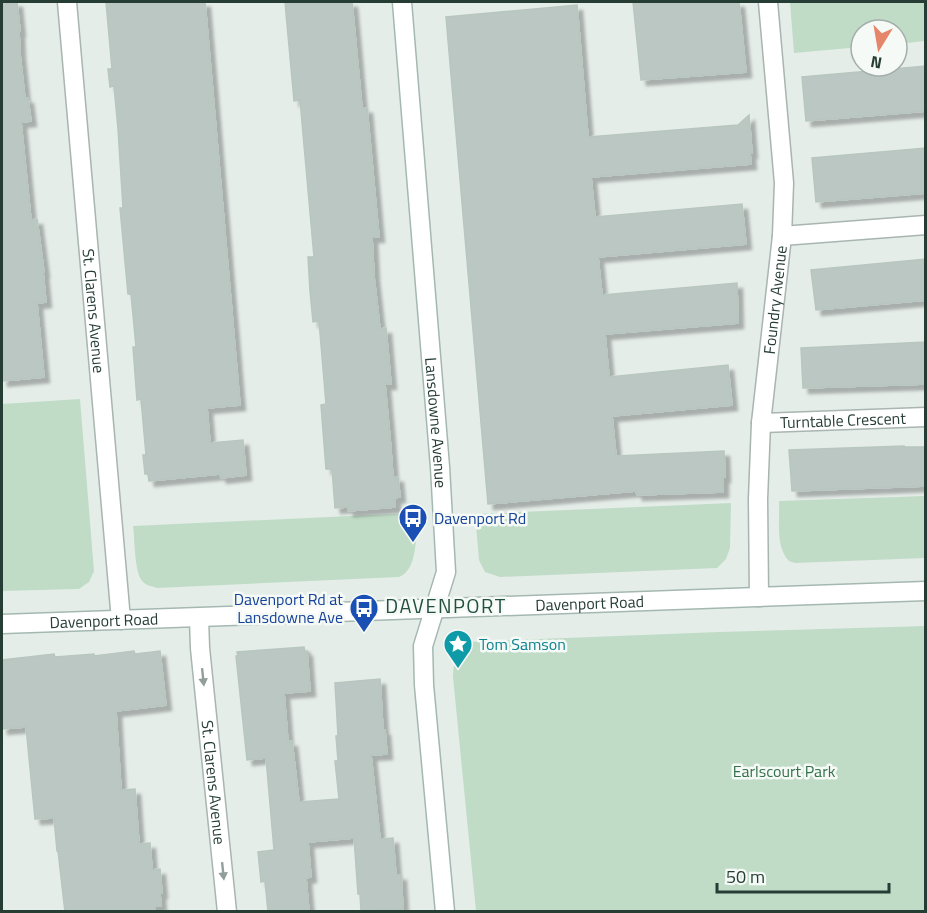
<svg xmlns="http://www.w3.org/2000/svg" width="927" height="913" viewBox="0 0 927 913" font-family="'Titillium Web',sans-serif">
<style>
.green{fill:#c0dcc7}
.building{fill:#bbc7c2;stroke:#b8c6c0;stroke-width:1.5;filter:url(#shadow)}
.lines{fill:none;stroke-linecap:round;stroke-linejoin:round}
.street-casing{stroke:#a8b5b0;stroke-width:21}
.secondary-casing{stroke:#a4b8b1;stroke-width:21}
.street{stroke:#fff;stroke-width:18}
.secondary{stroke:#fff;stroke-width:18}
.oneway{fill:#929e9a}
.labels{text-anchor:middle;stroke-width:5;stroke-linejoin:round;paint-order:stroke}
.street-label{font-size:16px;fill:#263d36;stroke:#f6faf7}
.transit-label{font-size:16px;fill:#164399;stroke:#f6faf7;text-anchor:start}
.culture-label{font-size:16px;fill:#0d838f;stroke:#f6faf7;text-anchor:start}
.park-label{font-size:16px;fill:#33714a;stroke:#f6faf7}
.quarter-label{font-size:20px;letter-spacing:1.5px;fill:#234e42;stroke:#f6faf7}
</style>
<defs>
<filter id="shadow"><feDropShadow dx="5.5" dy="5.5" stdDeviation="1.5" flood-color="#0004"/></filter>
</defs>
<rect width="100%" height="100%" fill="#e5ede9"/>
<!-- green -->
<path class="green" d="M790 2H925V41L897 44V30H861V47L794 53Z
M80 399 94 571 89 582 79 589 2 591V404Z
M925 496V558L795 563 789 561C775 547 780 520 779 501Z
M731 503 730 548 726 559 717 568 500 577 485 572 479 560 475 514Z
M416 513C416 532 419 569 399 577L157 588C152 586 147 586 143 582 134 573 135 539 133 526Z
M925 626V911H476L453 677C454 665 454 648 467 642L719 632Z"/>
<!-- building -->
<path class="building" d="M2 2H17L20 31H19L20 54 25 99 28 98 31 121 21 122 31 220 37 219 44 272H43L46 302 37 303 44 377 2 381Z
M106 2H205L240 405 207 408 210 443 243 440 246 475 221 478 220 474 149 481 148 474H145L143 455H146L141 399 137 400 133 347H136L131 294H128L120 208H123L118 129 114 86 110 87 108 69H112Z
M285 2H352L362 108H367L379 237H372L374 276 380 329 386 328 391 384H385L390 438 393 477H398L400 497 395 498V507L348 511V507L335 508 332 469H326L321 405 326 404 319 321 313 322 310 291 308 257H314L300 100 294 101Z
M633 2H739L746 72 641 80Z
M577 5 588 137 738 125 749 115 752 153H750L751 164 591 177 595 217 742 204 746 244 598 257 602 295 737 283 738 323 605 334 609 377 728 365 732 405 612 416 616 456 724 451 725 477H723V492L637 495 636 491 488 504 446 17Z
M926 66V111L806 121 802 77Z
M926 148V193L816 202 812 158Z
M926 259V300L816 310 811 270Z
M926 342V384L803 388 801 348Z
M904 446V447H926V486L792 491 789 450Z
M304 647 305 652 307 651 310 691 284 693 288 742 292 741 299 802 339 799 335 761H338L336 736H338L335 683 380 679 383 730H385L387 754 371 755 375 792 380 839 393 838 396 875H401L403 909 361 911 360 894H358L354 838 308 842 311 877 306 878 309 912H268L265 881 261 882 258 852 274 850 266 758 247 760 236 656H238L237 652Z
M134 651 135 654 160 651 166 705 116 711 121 790 135 789 139 844 150 843 152 870 160 869 162 893H160L161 906H155V912H65L58 851H57L54 818 35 819 26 727 2 729V660L54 654 55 657 94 654V656Z"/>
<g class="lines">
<!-- street casing -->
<g class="street-casing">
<g id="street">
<path id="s1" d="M67 2 121 620"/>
<path d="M782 236 926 225"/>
<path id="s2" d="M761 423 926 417"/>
<path id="s3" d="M759 597 758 499 761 423 782 236 784 183 768 2"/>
<path id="s4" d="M199 618 200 648 227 912"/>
</g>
</g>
<!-- secondary casing -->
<g class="secondary-casing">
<g id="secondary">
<path id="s5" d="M402 2 440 467 446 572 423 646 424 685 445 912"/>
<path id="s6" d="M2 624 926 591"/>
</g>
</g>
<!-- street -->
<use href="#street" class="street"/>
<!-- secondary -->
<use href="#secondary" class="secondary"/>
</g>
<!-- one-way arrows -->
<defs><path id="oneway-solid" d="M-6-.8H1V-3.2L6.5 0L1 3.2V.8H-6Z" transform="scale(1.5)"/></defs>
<g class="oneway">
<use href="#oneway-solid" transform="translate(203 677) rotate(84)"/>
<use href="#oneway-solid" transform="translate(223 871) rotate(84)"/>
</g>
<!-- icons -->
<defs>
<g id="bus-pin" transform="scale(1.5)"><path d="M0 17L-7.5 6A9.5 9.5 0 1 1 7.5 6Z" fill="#1a4fb4" stroke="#f6faf7"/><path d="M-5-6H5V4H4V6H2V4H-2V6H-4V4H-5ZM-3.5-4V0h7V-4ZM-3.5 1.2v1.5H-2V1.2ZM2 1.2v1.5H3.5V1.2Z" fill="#fff"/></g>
<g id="sight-pin" transform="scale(1.5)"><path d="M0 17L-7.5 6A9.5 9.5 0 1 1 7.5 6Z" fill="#0f9aa8" stroke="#f6faf7"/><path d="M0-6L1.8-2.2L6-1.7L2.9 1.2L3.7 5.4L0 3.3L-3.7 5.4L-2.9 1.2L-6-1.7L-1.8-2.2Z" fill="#fff"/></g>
</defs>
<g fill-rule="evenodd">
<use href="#bus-pin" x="413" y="518"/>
<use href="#bus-pin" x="364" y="608"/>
<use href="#sight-pin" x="458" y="644"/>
</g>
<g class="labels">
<!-- street labels -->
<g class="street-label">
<text dy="6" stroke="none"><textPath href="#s3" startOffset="298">Foundry Avenue</textPath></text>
<text dy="6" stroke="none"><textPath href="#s1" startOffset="310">St. Clarens Avenue</textPath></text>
<text dy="6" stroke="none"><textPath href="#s2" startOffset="82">Turntable Crescent</textPath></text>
<text dy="6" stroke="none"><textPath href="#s5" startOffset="422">Lansdowne Avenue</textPath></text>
<text dy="6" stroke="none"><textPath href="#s6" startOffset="588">Davenport Road</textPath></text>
<text dy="6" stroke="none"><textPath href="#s6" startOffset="102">Davenport Road</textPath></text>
<text dy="6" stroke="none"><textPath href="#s4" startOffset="165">St. Clarens Avenue</textPath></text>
</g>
<!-- transit labels -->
<g class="transit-label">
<text x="434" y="524">Davenport Rd</text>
<text x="343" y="605" text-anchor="end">Davenport Rd at<tspan x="343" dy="18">Lansdowne Ave</tspan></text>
</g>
<!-- culture labels -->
<g class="culture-label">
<text x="479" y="650">Tom Samson</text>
</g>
<!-- park labels -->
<g class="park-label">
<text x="784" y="777">Earlscourt Park</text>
</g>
<!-- quarter labels -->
<g class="quarter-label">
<text x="446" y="613">DAVENPORT</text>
</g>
</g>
<!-- border -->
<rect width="927" height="913" fill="none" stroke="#263d36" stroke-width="6"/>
<!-- north arrow -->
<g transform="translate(879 48) rotate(191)"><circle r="28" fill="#f6faf7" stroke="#a3aeaa" stroke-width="1.5"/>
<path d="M0-4.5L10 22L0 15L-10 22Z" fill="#e5866b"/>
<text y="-9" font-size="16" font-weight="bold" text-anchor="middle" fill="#263d36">N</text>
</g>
<!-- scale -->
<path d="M717 883v9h172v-9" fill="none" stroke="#263d36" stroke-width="3"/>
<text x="726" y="883" font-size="18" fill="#263d36" stroke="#f6faf7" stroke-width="4.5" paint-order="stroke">50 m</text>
</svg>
